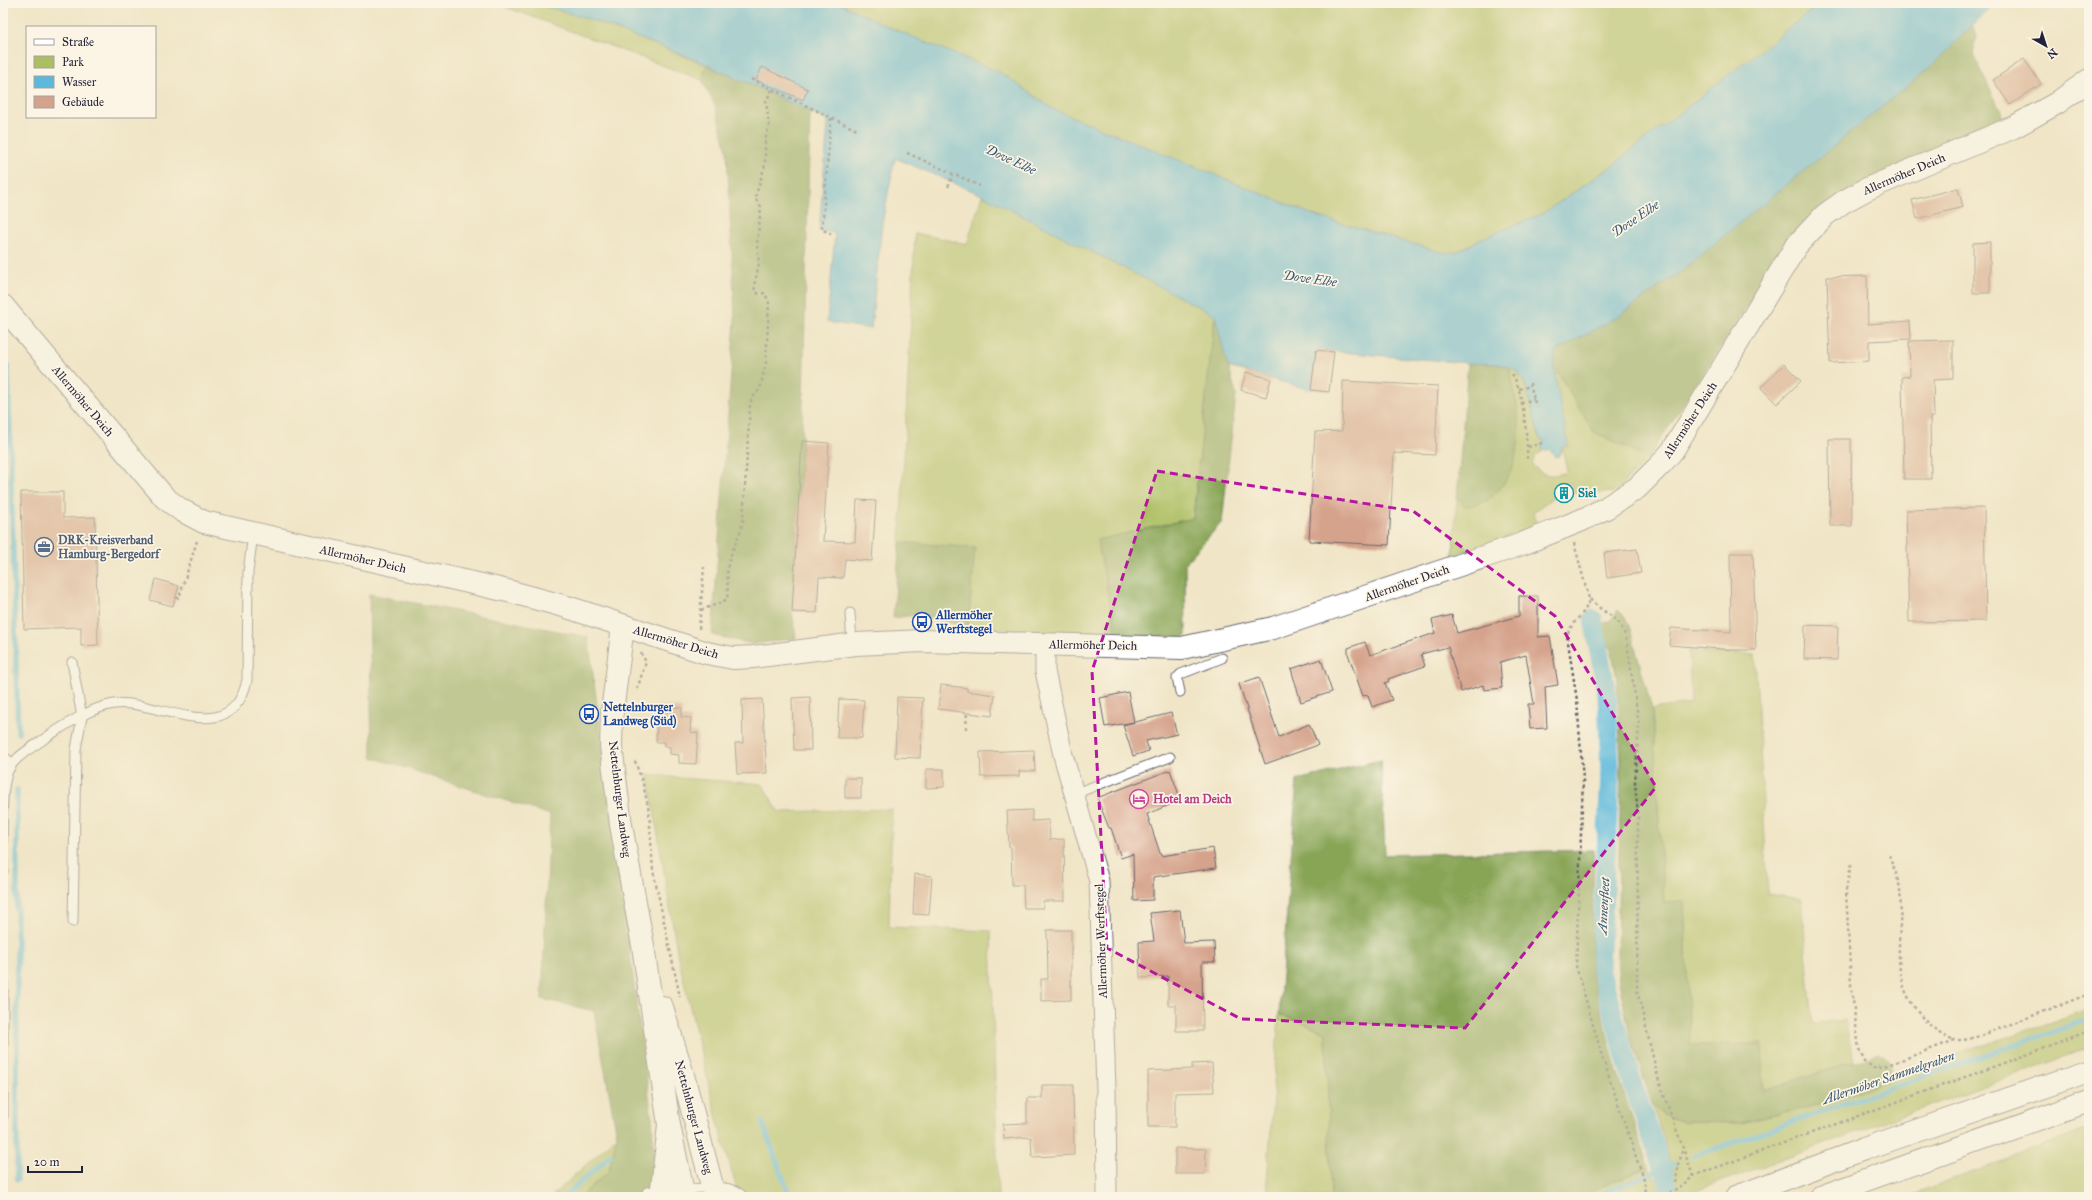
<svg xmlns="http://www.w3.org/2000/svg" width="2092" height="1200" viewBox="0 0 2092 1200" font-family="'IM FELL Great Primer',serif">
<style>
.green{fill:#abbe61;stroke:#66704e}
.forest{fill:#88a557;stroke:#556449}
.water{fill:#5db9db;stroke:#406e8b}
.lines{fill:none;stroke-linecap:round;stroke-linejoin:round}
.stream{stroke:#5db9db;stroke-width:5.5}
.canal{stroke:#5db9db;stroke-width:19}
.building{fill:#d5a28b}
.lane-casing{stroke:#6a666c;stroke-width:11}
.street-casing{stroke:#6a666c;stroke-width:21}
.secondary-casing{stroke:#6a666c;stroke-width:24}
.highway-casing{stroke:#6a666c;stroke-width:24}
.path{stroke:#6a666c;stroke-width:2.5;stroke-dasharray:3 3;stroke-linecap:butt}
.lane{stroke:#fff;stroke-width:9}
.street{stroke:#fff;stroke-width:19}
.secondary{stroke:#fff;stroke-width:22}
.highway{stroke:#fff;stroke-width:22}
.marked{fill:none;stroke:#b5179e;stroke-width:3;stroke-dasharray:8 5;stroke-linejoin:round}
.labels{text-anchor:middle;stroke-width:3.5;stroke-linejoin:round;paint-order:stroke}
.street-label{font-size:12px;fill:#22223b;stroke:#fcf5e5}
.culture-label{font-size:12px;font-weight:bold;fill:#0d838f;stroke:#fcf5e5;text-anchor:start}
.service-label{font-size:12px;font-weight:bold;fill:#4e5e75;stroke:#fcf5e5;text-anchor:start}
.transit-label{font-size:12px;font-weight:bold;fill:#164399;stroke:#fcf5e5;text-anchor:start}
.hotel-label{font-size:12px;font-weight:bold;fill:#b23c85;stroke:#fcf5e5;text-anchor:start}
.water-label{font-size:13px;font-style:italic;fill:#375773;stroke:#fcf5e5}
</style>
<rect width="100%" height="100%" fill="#fcf5e5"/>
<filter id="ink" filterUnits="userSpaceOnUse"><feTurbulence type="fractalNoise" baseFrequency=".025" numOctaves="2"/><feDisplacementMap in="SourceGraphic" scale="8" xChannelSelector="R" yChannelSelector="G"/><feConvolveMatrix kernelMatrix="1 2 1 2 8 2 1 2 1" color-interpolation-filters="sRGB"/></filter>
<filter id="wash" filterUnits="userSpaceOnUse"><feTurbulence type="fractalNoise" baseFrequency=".012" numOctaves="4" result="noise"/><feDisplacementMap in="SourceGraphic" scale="16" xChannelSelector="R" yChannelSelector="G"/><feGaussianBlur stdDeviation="0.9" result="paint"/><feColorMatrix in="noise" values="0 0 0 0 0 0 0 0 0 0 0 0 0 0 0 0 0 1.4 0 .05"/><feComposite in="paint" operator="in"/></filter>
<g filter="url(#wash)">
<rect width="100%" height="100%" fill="#f0e5c7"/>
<!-- green -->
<path class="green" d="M495 3H535L592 20 707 65 702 80Z
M839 3H1821L1605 171 1542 214 1492 234 1456 252 1444 253 1316 216 1053 109 1001 73 891 28Z
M982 195 1215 315 1193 519 1117 637 968 627 974 548 900 542 915 233 967 244Z
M1553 364 1593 431 1648 458 1615 492 1575 494 1570 483 1553 486 1554 497 1533 512 1536 522 1528 529 1453 555 1457 497 1460 501 1519 431 1509 367 1518 372 1525 384 1540 440H1543L1544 444 1541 445 1543 451 1535 456 1532 465C1545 477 1550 477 1567 472L1562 447 1568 446Z
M1689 651 1755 655 1768 894 1801 899 1813 1023 1845 1020 1854 1062 1763 1090 1762 1044 1690 1046 1684 902H1664L1652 709 1691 704Z
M648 774 679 778 762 784 779 812 892 809 889 927 991 931 998 1197H739L718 1123 678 957Z
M2089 1009V1048L1678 1197 1673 1185V1169L1651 1101 1663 1115 1684 1122 1741 1123 1825 1103 1931 1063Z
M1279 1014 1326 1032 1331 1197H1266Z
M2089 1128V1197H1908Z
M617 1136 609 1171 580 1197H551Z
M1648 1167C1652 1179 1664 1185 1669 1197H1573Z"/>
<!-- forest -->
<path class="forest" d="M1972 25 1977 35 1973 54 2005 120 1792 238 1648 458 1593 431 1553 364 1556 351 1622 314 1681 271 1928 69Z
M707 65 721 72 731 74 739 81H745L779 98 810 111 802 441 792 612 796 638 753 644 712 635 735 319 727 150 715 106 702 80Z
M1215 315 1236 395 1222 522 1185 563 1186 637H1117L1097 540 1193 518Z
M1468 363 1498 364 1509 367C1513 387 1520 412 1519 432 1519 462 1501 508 1464 506L1457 497Z
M900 542 975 548 968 627 916 615 893 618Z
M369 594 588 637 652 1119 654 1157 648 1197H580L609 1171 617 1136 594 1011 542 999 550 815 372 757Z
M1618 610 1623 615 1629 625 1652 709 1664 902 1684 901 1690 1045 1762 1044 1763 1090 1854 1062 1879 1052C1891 1060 1894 1066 1889 1080L1825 1103 1741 1123 1684 1122 1663 1115 1651 1101 1631 1040 1619 982 1617 957 1621 761 1617 679 1612 652 1597 626 1611 620Z
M1381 760 1385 855 1594 850 1591 972 1615 1065 1648 1167 1577 1197H1331L1326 1032 1279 1014 1297 780Z"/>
<!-- water -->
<path class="water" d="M535 3H839L891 28 1001 73 1053 109 1316 216 1444 253 1456 252 1492 234 1542 214 1605 171 1821 3H1995L1928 69 1681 271 1622 314 1556 351 1553 364 1568 446 1562 447 1559 456 1555 457 1550 449 1543 451 1541 445 1544 444 1543 440H1540L1525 384 1518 372 1509 367 1498 364 1468 363 1317 350 1311 390 1228 367 1215 315 982 195 895 158 882 224 871 329 827 322 835 233 819 231 828 125 825 119 745 81 735 79 731 74 721 72 714 67 592 20Z"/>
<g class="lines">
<!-- stream -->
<path class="stream" d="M8 366 18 733
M762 1122 790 1197
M1694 1156 2089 1019
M17 1180V790
M564 1197 611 1155
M1592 1197 1674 1164"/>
<!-- canal -->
<path class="canal" d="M1593 619 1607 694 1610 773 1600 968 1633 1085 1668 1184"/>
</g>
<g id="blocks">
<!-- building -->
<path class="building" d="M2024 59 2041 84 2010 105 1993 80Z
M762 67 808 89 803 100 756 80Z
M1958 188 1963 207 1917 219 1912 200Z
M1990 242V293H1973V243Z
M1867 276 1868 324 1910 321 1911 339 1869 341V361L1830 363 1827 277Z
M1953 340V379L1933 380 1934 417H1930L1931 479H1904L1902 377 1910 376 1909 341Z
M1316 350 1334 352 1329 392 1311 390Z
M1784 364 1801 381 1777 404 1761 388Z
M1246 372 1271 379 1266 397 1241 390Z
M1343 381 1438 386 1435 455 1394 453 1389 545 1309 541 1315 432 1342 431Z
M1829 439H1851L1852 526H1830Z
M802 441 829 443 823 541 855 542 857 500 876 501 872 561 845 559 843 578 819 577 817 613 792 612Z
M21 492H63V518L95 517 98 645 81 646V627L24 629Z
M1984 508 1986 621 1909 622 1906 510Z
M1637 549 1641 573 1607 578 1604 553Z
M1730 553H1753L1756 650H1733L1669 645 1671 628 1731 632Z
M156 579 179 586 173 606 150 600Z
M1519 596H1538V637L1550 636 1558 685 1545 687 1547 728 1530 729 1528 704H1534L1526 655 1500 662 1502 688 1484 690 1483 685 1461 692 1448 647 1421 654 1425 666 1388 679 1389 681 1385 683 1392 700 1372 707 1368 695 1363 696 1348 654V648L1365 642 1370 655 1435 633 1432 620 1452 615 1457 633 1519 616Z
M1805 625 1838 626 1837 660 1804 659Z
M1321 659 1332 692 1301 702 1291 669Z
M1259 677 1279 737 1309 724 1318 745 1265 764 1239 684Z
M941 685 967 688V691L995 695 992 716 938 709Z
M1128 692 1134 722 1105 727 1100 698Z
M810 697 811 750H794L792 698Z
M897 697 923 698 920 758 895 757Z
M762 699 767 773 737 774 735 743H743L742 700Z
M839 699 864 700 862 738H837Z
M658 706 682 708 681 717 691 718 690 732 698 733 696 764 679 763V755L670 754V747L664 746V742H656Z
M1171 713 1177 734 1146 741 1149 751 1133 756 1123 725Z
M1034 750 1035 771H1019V776L981 777 980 752Z
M926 769H944V787L926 788Z
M1170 770 1181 800 1147 814 1161 856 1213 848 1216 868 1153 877V900L1134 901 1133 854 1121 858 1111 828H1109L1097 798Z
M845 778H861V798H845Z
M1032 810V821L1049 820 1050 840 1064 839 1065 901H1043V908H1024L1023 885H1012L1011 847H1009L1007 811Z
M915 874 932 876 929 915 913 914Z
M1180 910 1184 943 1214 942 1215 962H1202L1203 1031H1176V1005H1168V976L1140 978 1139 942 1154 941 1150 913Z
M1047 930H1071V1000L1041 1001V979H1048Z
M1212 1063 1214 1092 1175 1093V1127H1148V1071L1192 1069V1064Z
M1042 1085H1073L1074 1155 1032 1157 1031 1137 1004 1139 1003 1124 1027 1123V1098H1042Z
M1175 1148 1206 1149 1205 1174H1175Z"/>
</g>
</g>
<g filter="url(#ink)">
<use href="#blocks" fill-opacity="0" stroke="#6a666c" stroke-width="1"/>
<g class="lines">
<!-- lane casing -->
<g class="lane-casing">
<path id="lane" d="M850 613 852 644
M72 662 82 717 76 749 73 922
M1180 692 1177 678 1181 674 1222 658
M3 756 12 763
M1074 794 1170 757
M3 871C3 846 0 799 6 777 11 758 29 750 44 739 64 726 89 708 114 704 156 698 232 752 247 680L248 572 253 534
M3 967V1116
M681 1190C703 1189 727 1181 744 1197
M647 1192 662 1189"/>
</g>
<!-- street casing -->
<g class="street-casing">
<path id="street" d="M1045 644V671L1063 755 1099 881 1106 1089 1107 1197"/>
</g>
<!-- secondary casing -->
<g class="secondary-casing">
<path id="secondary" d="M3 306 165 498 181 510 204 522 508 591 567 607 707 653 733 658 753 657 856 644 923 641 1182 648 1273 628 1522 544 1582 520 1606 508 1637 488 1661 464 1673 450 1796 246 1825 215 1843 202 1867 189 2014 127 2057 103 2089 80
M623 626 612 712 611 746 621 825 643 946 669 1125 684 1197
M662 1007 683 1075 715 1197"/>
</g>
<!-- highway casing -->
<g class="highway-casing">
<path id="highway" d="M660 1197 662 1188 669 1125
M1736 1197 1864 1149 2089 1071
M1820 1197 2089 1101"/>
</g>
<!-- path -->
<path class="path" d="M751 79 859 131
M831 118 822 230 829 232 832 236
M907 153 980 186
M948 187 953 175
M1512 374C1523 389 1528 440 1527 459
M1530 383 1535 403
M1519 389 1531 386
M1521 403 1534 399
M1528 447 1542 443
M1574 543 1589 599C1587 614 1571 621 1567 636L1577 700 1583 780 1576 966 1603 1059 1638 1163C1644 1176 1646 1183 1644 1197
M176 598H179L197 541
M1590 599C1607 618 1620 613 1627 642L1639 724 1635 782 1638 816 1637 990 1658 1078 1693 1176
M701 610 720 603 727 599C729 587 726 576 728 565 731 549 740 538 743 520L750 405 752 398 760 389 766 363 769 303 765 293 759 294 755 291 754 286 759 264 757 244 761 207 755 198 765 165V140L769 126 766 101 772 90
M699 629 704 567
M637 689 646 662 641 653
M966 729 967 711
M635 761 643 784 649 811 653 870 680 997
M1889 855C1893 866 1899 879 1900 890 1904 932 1888 971 1915 1008 1925 1023 1938 1033 1954 1040
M1851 864 1846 890 1851 985 1859 1049 1865 1061 1873 1068 1885 1066 1955 1040H1964L1980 1036 2089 994
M1675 1183 1682 1151
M1651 1197C1669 1196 1681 1189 1693 1176L2089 1032"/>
<!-- lane -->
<use href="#lane" class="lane"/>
<!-- street -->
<use href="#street" class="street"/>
<!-- secondary -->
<use href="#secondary" class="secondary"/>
<!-- highway -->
<use href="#highway" class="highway"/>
</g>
</g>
<!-- marked area -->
<path d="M0 0H2092V1200H0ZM1157 471 1413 511 1555 616 1656 787 1465 1028 1241 1019 1107 948 1092 671Z" fill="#f0e5c7" fill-opacity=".55" fill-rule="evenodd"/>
<path class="marked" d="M1157 471 1413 511 1555 616 1656 787 1465 1028 1241 1019 1107 948 1092 671Z"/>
<!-- icons -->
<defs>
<g id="building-ring" transform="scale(1)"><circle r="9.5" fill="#fcf5e5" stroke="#0f9aa8" stroke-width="1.5"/><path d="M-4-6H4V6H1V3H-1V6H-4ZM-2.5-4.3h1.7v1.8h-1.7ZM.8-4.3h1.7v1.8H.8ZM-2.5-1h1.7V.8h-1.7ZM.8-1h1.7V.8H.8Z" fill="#0f9aa8"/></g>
<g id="office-ring" transform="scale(1)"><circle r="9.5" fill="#fcf5e5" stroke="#5c6f8a" stroke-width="1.5"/><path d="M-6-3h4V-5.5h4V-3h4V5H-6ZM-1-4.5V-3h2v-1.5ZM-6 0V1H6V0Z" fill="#5c6f8a"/></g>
<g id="bus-ring" transform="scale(1)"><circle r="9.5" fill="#fcf5e5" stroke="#1a4fb4" stroke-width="1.5"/><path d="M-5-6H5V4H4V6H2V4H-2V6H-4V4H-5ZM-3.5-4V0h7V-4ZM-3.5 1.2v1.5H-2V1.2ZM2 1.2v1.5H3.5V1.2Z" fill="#1a4fb4"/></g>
<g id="hotel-ring" transform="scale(1)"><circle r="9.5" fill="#fcf5e5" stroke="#d1479c" stroke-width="1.5"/><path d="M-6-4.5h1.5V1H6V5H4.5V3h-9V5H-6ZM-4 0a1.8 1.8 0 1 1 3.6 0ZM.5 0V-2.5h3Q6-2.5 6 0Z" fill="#d1479c"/></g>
</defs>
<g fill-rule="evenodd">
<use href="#building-ring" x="1564" y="493"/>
<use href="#office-ring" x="44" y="547"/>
<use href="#bus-ring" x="922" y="622"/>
<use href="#bus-ring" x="589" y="714"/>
<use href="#hotel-ring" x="1139" y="799"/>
</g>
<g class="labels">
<!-- street labels -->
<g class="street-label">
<text transform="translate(1904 174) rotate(-23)" y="4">Allermöher Deich</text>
<text transform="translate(83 401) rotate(50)" y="4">Allermöher Deich</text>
<text transform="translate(1690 420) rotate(-57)" y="4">Allermöher Deich</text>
<text transform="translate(363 559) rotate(13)" y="4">Allermöher Deich</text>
<text transform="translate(1407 583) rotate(-19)" y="4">Allermöher Deich</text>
<text transform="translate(676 642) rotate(17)" y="4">Allermöher Deich</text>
<text transform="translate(1093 645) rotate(1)" y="4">Allermöher Deich</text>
<text transform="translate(620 799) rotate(83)" y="4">Nettelnburger Landweg</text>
<text transform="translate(1101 941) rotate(-92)" y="4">Allermöher Werftstegel</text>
<text transform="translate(694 1117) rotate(75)" y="4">Nettelnburger Landweg</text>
</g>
<!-- culture labels -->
<g class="culture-label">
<text x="1578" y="497">Siel</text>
</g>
<!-- service labels -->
<g class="service-label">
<text x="58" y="544">DRK-Kreisverband<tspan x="58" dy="14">Hamburg-Bergedorf</tspan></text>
</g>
<!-- transit labels -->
<g class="transit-label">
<text x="936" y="619">Allermöher<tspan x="936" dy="14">Werftstegel</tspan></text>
<text x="603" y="711">Nettelnburger<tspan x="603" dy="14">Landweg (Süd)</tspan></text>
</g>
<!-- hotel labels -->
<g class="hotel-label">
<text x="1153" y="803">Hotel am Deich</text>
</g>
<!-- water labels -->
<g class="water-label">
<text transform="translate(1011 159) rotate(25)" y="5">Dove Elbe</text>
<text transform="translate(1635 218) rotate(-34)" y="5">Dove Elbe</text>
<text transform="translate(1310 278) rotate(8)" y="5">Dove Elbe</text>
<text transform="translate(1603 906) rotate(-87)" y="5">Annenfleet</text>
<text transform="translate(1888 1077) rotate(-19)" y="5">Allermöher Sammelgraben</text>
</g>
</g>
<!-- margin -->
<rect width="2092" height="1200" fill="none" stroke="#fcf5e5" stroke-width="16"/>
<!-- legend -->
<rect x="26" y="26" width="130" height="92" fill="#fcf5e5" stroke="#a5a1a1"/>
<rect x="34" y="39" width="20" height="6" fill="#ffffff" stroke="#a5a1a1"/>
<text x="62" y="46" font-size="12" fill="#22223b">Straße</text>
<rect x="34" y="56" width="20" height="12" fill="#abbe61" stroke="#a5a1a1"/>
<text x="62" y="66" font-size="12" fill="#22223b">Park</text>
<rect x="34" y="76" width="20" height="12" fill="#5db9db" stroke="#a5a1a1"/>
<text x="62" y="86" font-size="12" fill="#22223b">Wasser</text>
<rect x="34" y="96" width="20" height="12" fill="#d5a28b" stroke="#a5a1a1"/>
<text x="62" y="106" font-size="12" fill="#22223b">Gebäude</text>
<!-- north arrow -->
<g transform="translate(2046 46) rotate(141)" stroke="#fcf5e5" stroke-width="3" paint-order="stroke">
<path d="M0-3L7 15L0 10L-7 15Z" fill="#22223b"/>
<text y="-6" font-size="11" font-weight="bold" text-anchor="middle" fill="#22223b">N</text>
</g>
<!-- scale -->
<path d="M28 1166v6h54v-6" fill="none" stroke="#22223b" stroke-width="2"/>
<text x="34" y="1166" font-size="12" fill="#22223b" stroke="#fcf5e5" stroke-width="3" paint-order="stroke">20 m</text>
</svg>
